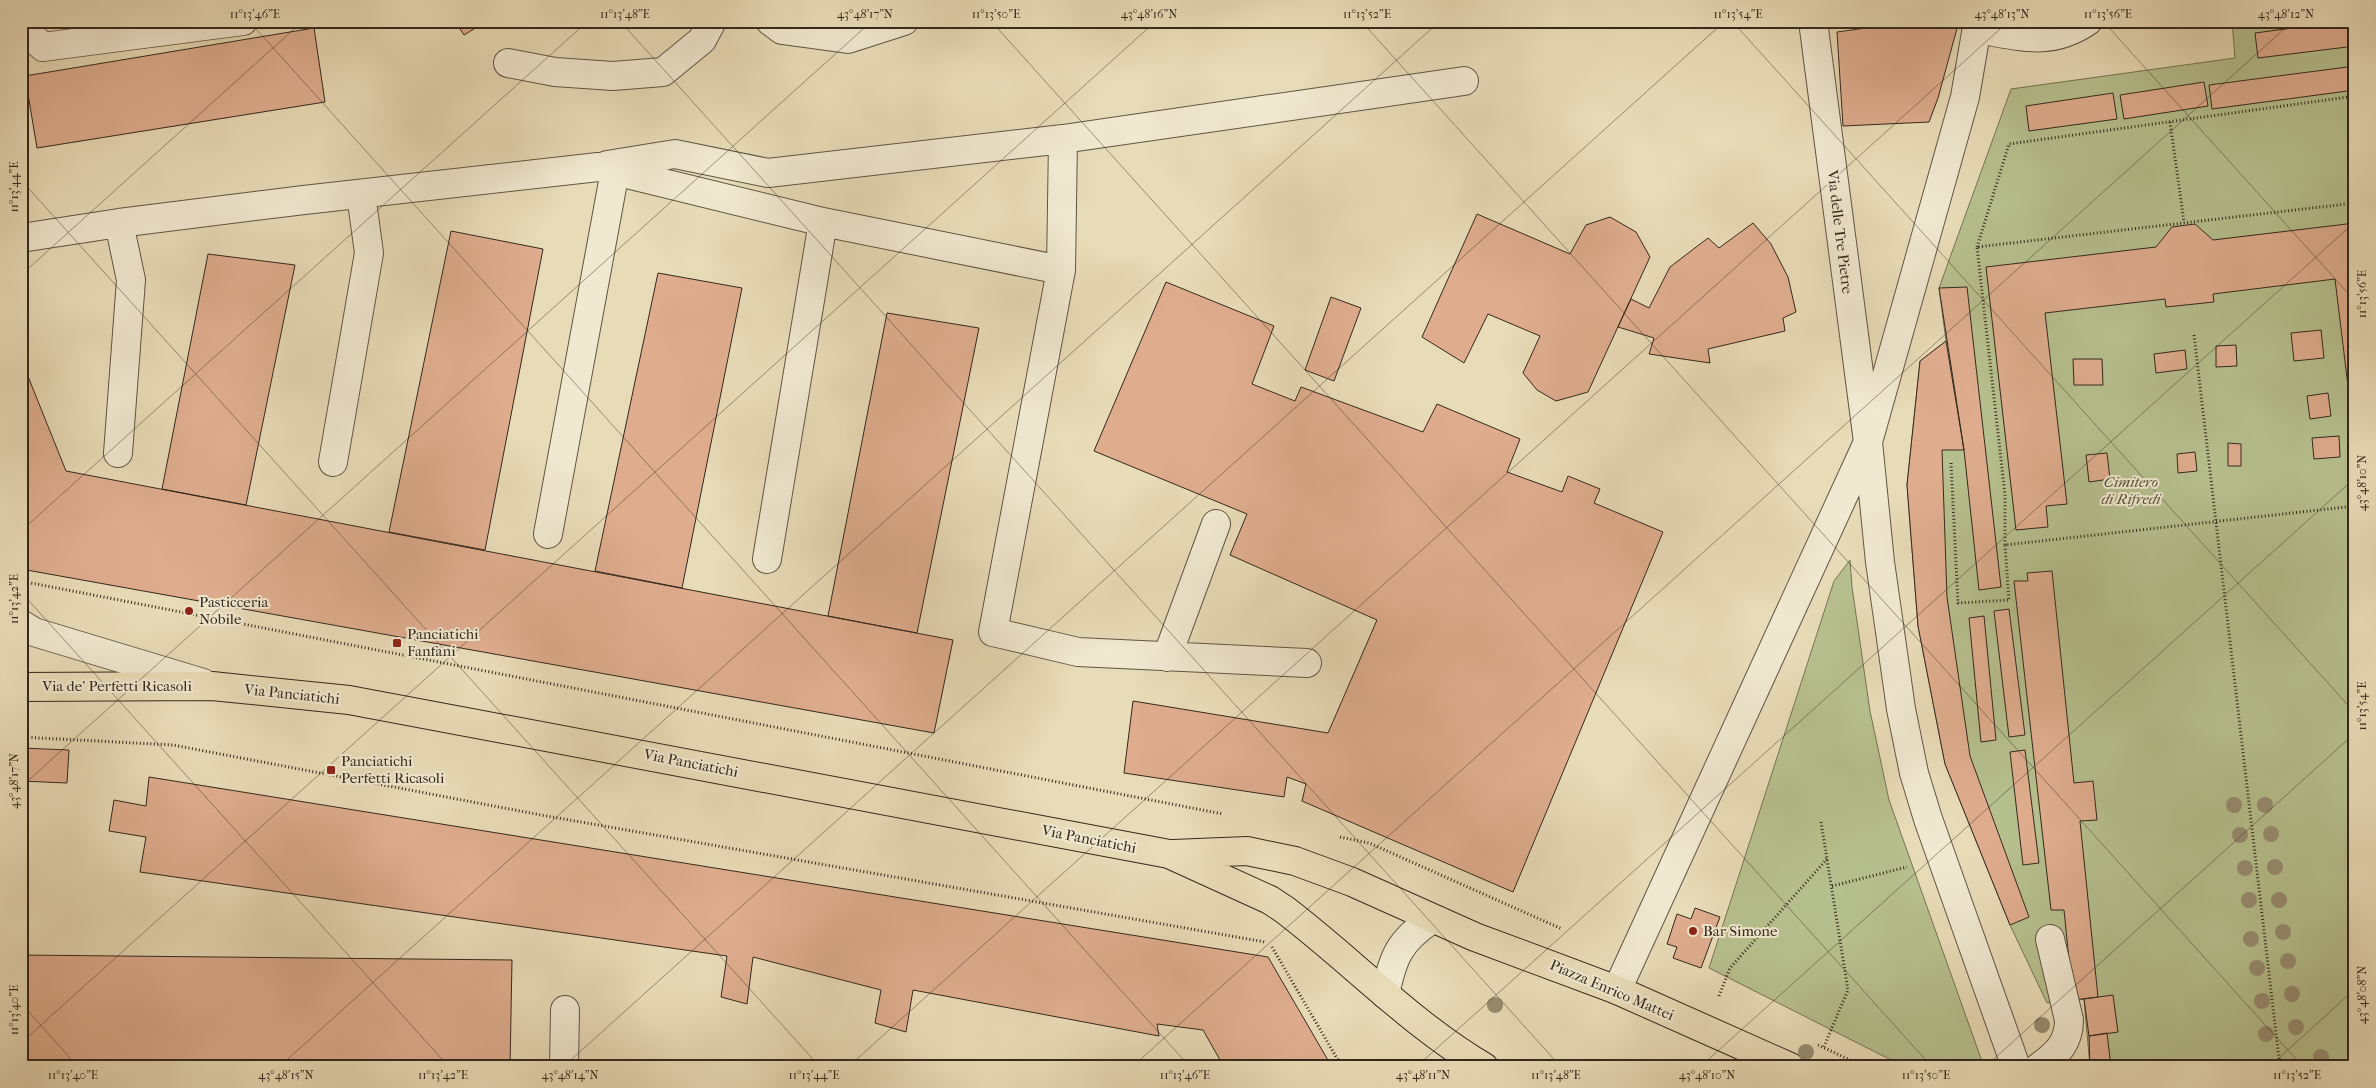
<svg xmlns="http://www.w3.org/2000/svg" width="2376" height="1088" viewBox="0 0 2376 1088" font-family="'IM FELL French Canon',serif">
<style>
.green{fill:#b6c08e;stroke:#757455}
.building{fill:#dfad8e;stroke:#34281c}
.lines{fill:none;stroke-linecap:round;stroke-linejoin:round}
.minor-casing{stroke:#615543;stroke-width:30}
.major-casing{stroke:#34281c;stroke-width:30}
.path{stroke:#34281c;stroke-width:3;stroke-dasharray:1 2.5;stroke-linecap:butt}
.minor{stroke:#f0e8d0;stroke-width:28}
.major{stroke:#e8dbb7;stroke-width:28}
.tree{fill:#978d71}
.ticks{fill:none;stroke:#34281c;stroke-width:1;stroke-opacity:0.45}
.poi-dot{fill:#8f2418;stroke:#f0e8d0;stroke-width:2}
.labels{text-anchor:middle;stroke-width:4;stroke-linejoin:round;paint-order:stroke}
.street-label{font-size:15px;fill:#34281c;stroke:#f0e8d0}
.park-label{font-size:15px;font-style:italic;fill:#544e38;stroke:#f0e8d0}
.poi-label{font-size:15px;fill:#34281c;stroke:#f0e8d0;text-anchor:start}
.neatline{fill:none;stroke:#34281c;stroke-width:2}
.ticks-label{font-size:12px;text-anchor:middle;fill:#34281c}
</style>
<rect width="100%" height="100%" fill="#e8dbb7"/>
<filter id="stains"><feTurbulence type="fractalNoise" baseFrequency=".004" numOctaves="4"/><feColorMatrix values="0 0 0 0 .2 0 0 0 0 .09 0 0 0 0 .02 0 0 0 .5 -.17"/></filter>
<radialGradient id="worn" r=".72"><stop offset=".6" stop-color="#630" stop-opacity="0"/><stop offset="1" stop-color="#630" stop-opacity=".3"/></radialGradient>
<!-- green -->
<path class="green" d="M2232 21H2355V1067H2090L2084 999 2047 1003 2010 925 1945 764 1918 626 1907 485 1920 361 1946 341 1939 288 2011 89 2235 58Z
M1850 560 1852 587 1870 711 1889 800 1984 1067H1905L1709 968 1834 581Z"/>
<!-- building -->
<path class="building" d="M455 21H487L464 35Z
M1916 21H1959L1938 98 1929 122 1843 126 1837 32Z
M2346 21H2354L2355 46 2258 58 2255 33Z
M314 28 325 102 37 148 25 76Z
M2355 66V90L2212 109 2209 85Z
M2204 82 2208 106 2124 119 2120 95Z
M2113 93 2117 119 2029 131 2026 106Z
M1477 214 1570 254 1586 225 1610 217 1636 232 1650 257 1588 392 1556 401 1537 390 1523 373 1540 336 1488 314 1464 363 1422 337Z
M1753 223 1771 244 1788 277 1796 312 1783 318 1785 331 1708 349 1710 363 1649 354 1654 338 1618 327 1631 299 1649 308 1670 267 1708 238 1719 248Z
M2355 223V444L2335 279 2213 294 2214 302 2166 307 2165 299 2045 313 2067 504 2046 506 2048 527 2016 530 1986 267 2156 247 2172 227 2195 224 2213 240Z
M451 231 543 249 485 550 389 532Z
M208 254 295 265 246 505 162 489Z
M658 273 742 288 682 588 595 571Z
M1166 282 1274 326 1252 384 1295 401 1301 387 1423 432 1437 404 1520 439 1507 472 1562 492 1568 476 1600 489 1594 503 1663 532 1513 892 1302 801 1306 784 1287 777 1284 797 1124 773 1133 701 1328 733 1377 620 1230 555 1247 514 1094 451Z
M1967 287 2001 587 1979 590 1964 450 1939 288Z
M1331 297 1361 308 1334 381 1305 370Z
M887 313 979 328 917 633 828 616Z
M2321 330 2324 358 2294 361 2291 333Z
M1946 341 1964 450H1942L1947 597 1970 756 2029 917 2010 925 1945 764 1918 626 1907 485 1920 361Z
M2236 345 2237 366 2216 367V346Z
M2185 350 2187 369 2156 373 2154 354Z
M21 359 66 471 953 640 934 733 21 569Z
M2073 359H2102L2103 385H2074Z
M2328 393 2331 416 2310 419 2307 396Z
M2339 436 2340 457 2314 459 2312 438Z
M2228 443 2241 444V466H2228Z
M2195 452 2197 471 2178 473 2177 454Z
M2107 453 2110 479 2089 482 2086 455Z
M2052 571 2074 783 2093 781 2097 820 2080 821 2098 997 2073 1000 2064 910H2051L2014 581H2028L2027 573Z
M2009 609 2025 735 2009 737 1994 611Z
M1984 616 1996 740 1981 742 1969 618Z
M22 748 69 750 67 783 21 781Z
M2025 750 2039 863 2023 865 2010 752Z
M149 777 1268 957 1332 1067H1224L1203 1030 1157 1024 1159 1036 913 990 906 1032 875 1023 881 990 753 957 747 1004 721 997 727 956 140 872 146 837 109 831 114 800 146 806Z
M1695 908 1720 917 1701 968 1673 958 1677 947 1667 944 1677 914 1691 919Z
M21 955 512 960 510 1067H21Z
M2113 995 2118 1032 2089 1036 2084 999Z
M2107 1033 2111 1067H2090L2089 1036Z"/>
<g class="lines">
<!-- minor casing -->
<g class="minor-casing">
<path id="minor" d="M770 21 782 30 848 39 904 21
M1813 21 1868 442 1880 562 1901 709 1914 773 1928 819 2016 1067
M21 26 43 47 243 21
M1977 29C2020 36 2050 47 2088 21
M508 63 555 72 613 76 663 72 702 40 712 21
M1063 139 1464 81
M607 165 675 154 768 173 1063 139 1061 270
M21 238 119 223 304 200 598 167 823 222 1061 270 993 632 1078 652 1307 663
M118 453 131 280 119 223
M333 462 369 253 361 194
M548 534 615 171
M767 559 823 222
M21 624 34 632 203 683
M1167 657 1216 524
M1617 990 1868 442 1965 97 1978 21
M1385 994C1393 957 1399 941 1432 919
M564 1067 565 1010
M2039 1067C2057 1054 2069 1043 2069 1020L2050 939"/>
</g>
<!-- major casing -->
<g class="major-casing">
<path id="major" d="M21 687 212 686 349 700 1169 854 1270 900 1285 910C1352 961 1411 1024 1484 1067
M1173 854 1247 851 1295 861 1352 882 1475 937 1617 990 1790 1067"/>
</g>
<!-- path -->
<path class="path" d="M2253 27 2299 21
M2170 122 2184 222
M2355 203 1977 247 2005 495V545L2355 506
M1977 247 2009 144 2355 96
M2194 335 2280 1067
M1951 463 1958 603 2009 600 2005 545
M21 581 1223 814
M21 737 173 745 541 815 1265 942
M1821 822 1848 990 1823 1049
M1340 837 1369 843 1562 929
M1832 886 1907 867
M1272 947 1342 1067
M1719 996 1730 968 1827 859
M1818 1045 1865 1067"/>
<!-- minor -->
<use href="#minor" class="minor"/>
<!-- major -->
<use href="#major" class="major"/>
</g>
<!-- trees -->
<g class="tree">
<circle cx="2234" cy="805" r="8"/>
<circle cx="2265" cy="805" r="8"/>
<circle cx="2271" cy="834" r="8"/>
<circle cx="2240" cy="835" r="8"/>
<circle cx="2275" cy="867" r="8"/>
<circle cx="2245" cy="868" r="8"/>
<circle cx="2249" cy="900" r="8"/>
<circle cx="2279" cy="900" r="8"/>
<circle cx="2283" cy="932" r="8"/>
<circle cx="2251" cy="939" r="8"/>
<circle cx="2288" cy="961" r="8"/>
<circle cx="2257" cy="968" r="8"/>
<circle cx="2292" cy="994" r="8"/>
<circle cx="2262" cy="1001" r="8"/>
<circle cx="1495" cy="1005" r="8"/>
<circle cx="2042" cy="1025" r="8"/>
<circle cx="2296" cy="1027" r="8"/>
<circle cx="2266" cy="1034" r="8"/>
<circle cx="1806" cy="1052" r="8"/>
<circle cx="2321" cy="1057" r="8"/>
</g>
<!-- ticks -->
<path class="ticks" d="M249 21 1190 1067M620 21 1561 1067M991 21 1932 1067M1361 21 2303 1067M1732 21 2355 713M2103 21 2355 301M21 180 820 1067M21 275 303 21M21 531 588 21M21 592 449 1067M21 787 872 21M21 1003 78 1067M21 1043 1156 21M279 1067 1440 21M563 1067 1725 21M848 1067 2009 21M1132 1067 2293 21M1416 1067 2355 222M1700 1067 2355 478M1985 1067 2355 733M2269 1067 2355 989"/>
<!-- markers -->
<g class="poi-dot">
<circle cx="189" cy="611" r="5"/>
<rect x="392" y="638" width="10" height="10" rx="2.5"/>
<rect x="326" y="765" width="10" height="10" rx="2.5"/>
<circle cx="1693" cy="931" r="5"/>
</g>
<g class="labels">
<!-- street labels -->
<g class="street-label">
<text transform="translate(1840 232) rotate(83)" y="5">Via delle Tre Pietre</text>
<text x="117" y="691">Via de' Perfetti Ricasoli</text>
<text transform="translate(292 694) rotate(6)" y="5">Via Panciatichi</text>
<text transform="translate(691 763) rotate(11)" y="5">Via Panciatichi</text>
<text transform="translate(1089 839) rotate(11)" y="5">Via Panciatichi</text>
<text transform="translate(1612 990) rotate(23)" y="5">Piazza Enrico Mattei</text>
</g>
<!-- park labels -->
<g class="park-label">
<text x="2131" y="487">Cimitero<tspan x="2131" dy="17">di Rifredi</tspan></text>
</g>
<!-- poi labels -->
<g class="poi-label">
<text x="199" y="607">Pasticceria<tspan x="199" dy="17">Nobile</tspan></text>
<text x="407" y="639">Panciatichi<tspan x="407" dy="17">Fanfani</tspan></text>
<text x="341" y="766">Panciatichi<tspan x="341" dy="17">Perfetti Ricasoli</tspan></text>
<text x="1703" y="936">Bar Simone</text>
</g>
</g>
<!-- margin -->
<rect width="2376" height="1088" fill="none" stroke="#e8dbb7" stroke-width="55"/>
<rect x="28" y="28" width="2320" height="1032" class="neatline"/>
<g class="ticks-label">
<text x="255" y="18">11°13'46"E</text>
<text x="625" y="18">11°13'48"E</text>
<text x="865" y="18">43°48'17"N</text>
<text x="996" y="18">11°13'50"E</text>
<text x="1149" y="18">43°48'16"N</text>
<text x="1367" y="18">11°13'52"E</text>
<text x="1738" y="18">11°13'54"E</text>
<text x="2002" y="18">43°48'13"N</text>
<text x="2108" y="18">11°13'56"E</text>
<text x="2286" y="18">43°48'12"N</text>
<text transform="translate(14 187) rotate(-90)" y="4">11°13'44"E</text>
<text transform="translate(2362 294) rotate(-90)" y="4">11°13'56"E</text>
<text transform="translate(2362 483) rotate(-90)" y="4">43°48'10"N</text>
<text transform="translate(14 599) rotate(-90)" y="4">11°13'42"E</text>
<text transform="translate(2362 706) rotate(-90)" y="4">11°13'54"E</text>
<text transform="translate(14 781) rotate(-90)" y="4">43°48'17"N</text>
<text transform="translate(2362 995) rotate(-90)" y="4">43°48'08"N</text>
<text transform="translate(14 1010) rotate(-90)" y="4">11°13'40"E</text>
<text x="73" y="1079">11°13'40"E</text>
<text x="286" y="1079">43°48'15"N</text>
<text x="443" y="1079">11°13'42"E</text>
<text x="570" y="1079">43°48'14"N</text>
<text x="814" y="1079">11°13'44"E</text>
<text x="1185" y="1079">11°13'46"E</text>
<text x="1423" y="1079">43°48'11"N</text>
<text x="1556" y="1079">11°13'48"E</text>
<text x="1707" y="1079">43°48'10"N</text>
<text x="1926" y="1079">11°13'50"E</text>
<text x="2297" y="1079">11°13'52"E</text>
</g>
<rect width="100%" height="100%" filter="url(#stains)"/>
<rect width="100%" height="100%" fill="url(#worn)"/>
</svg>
